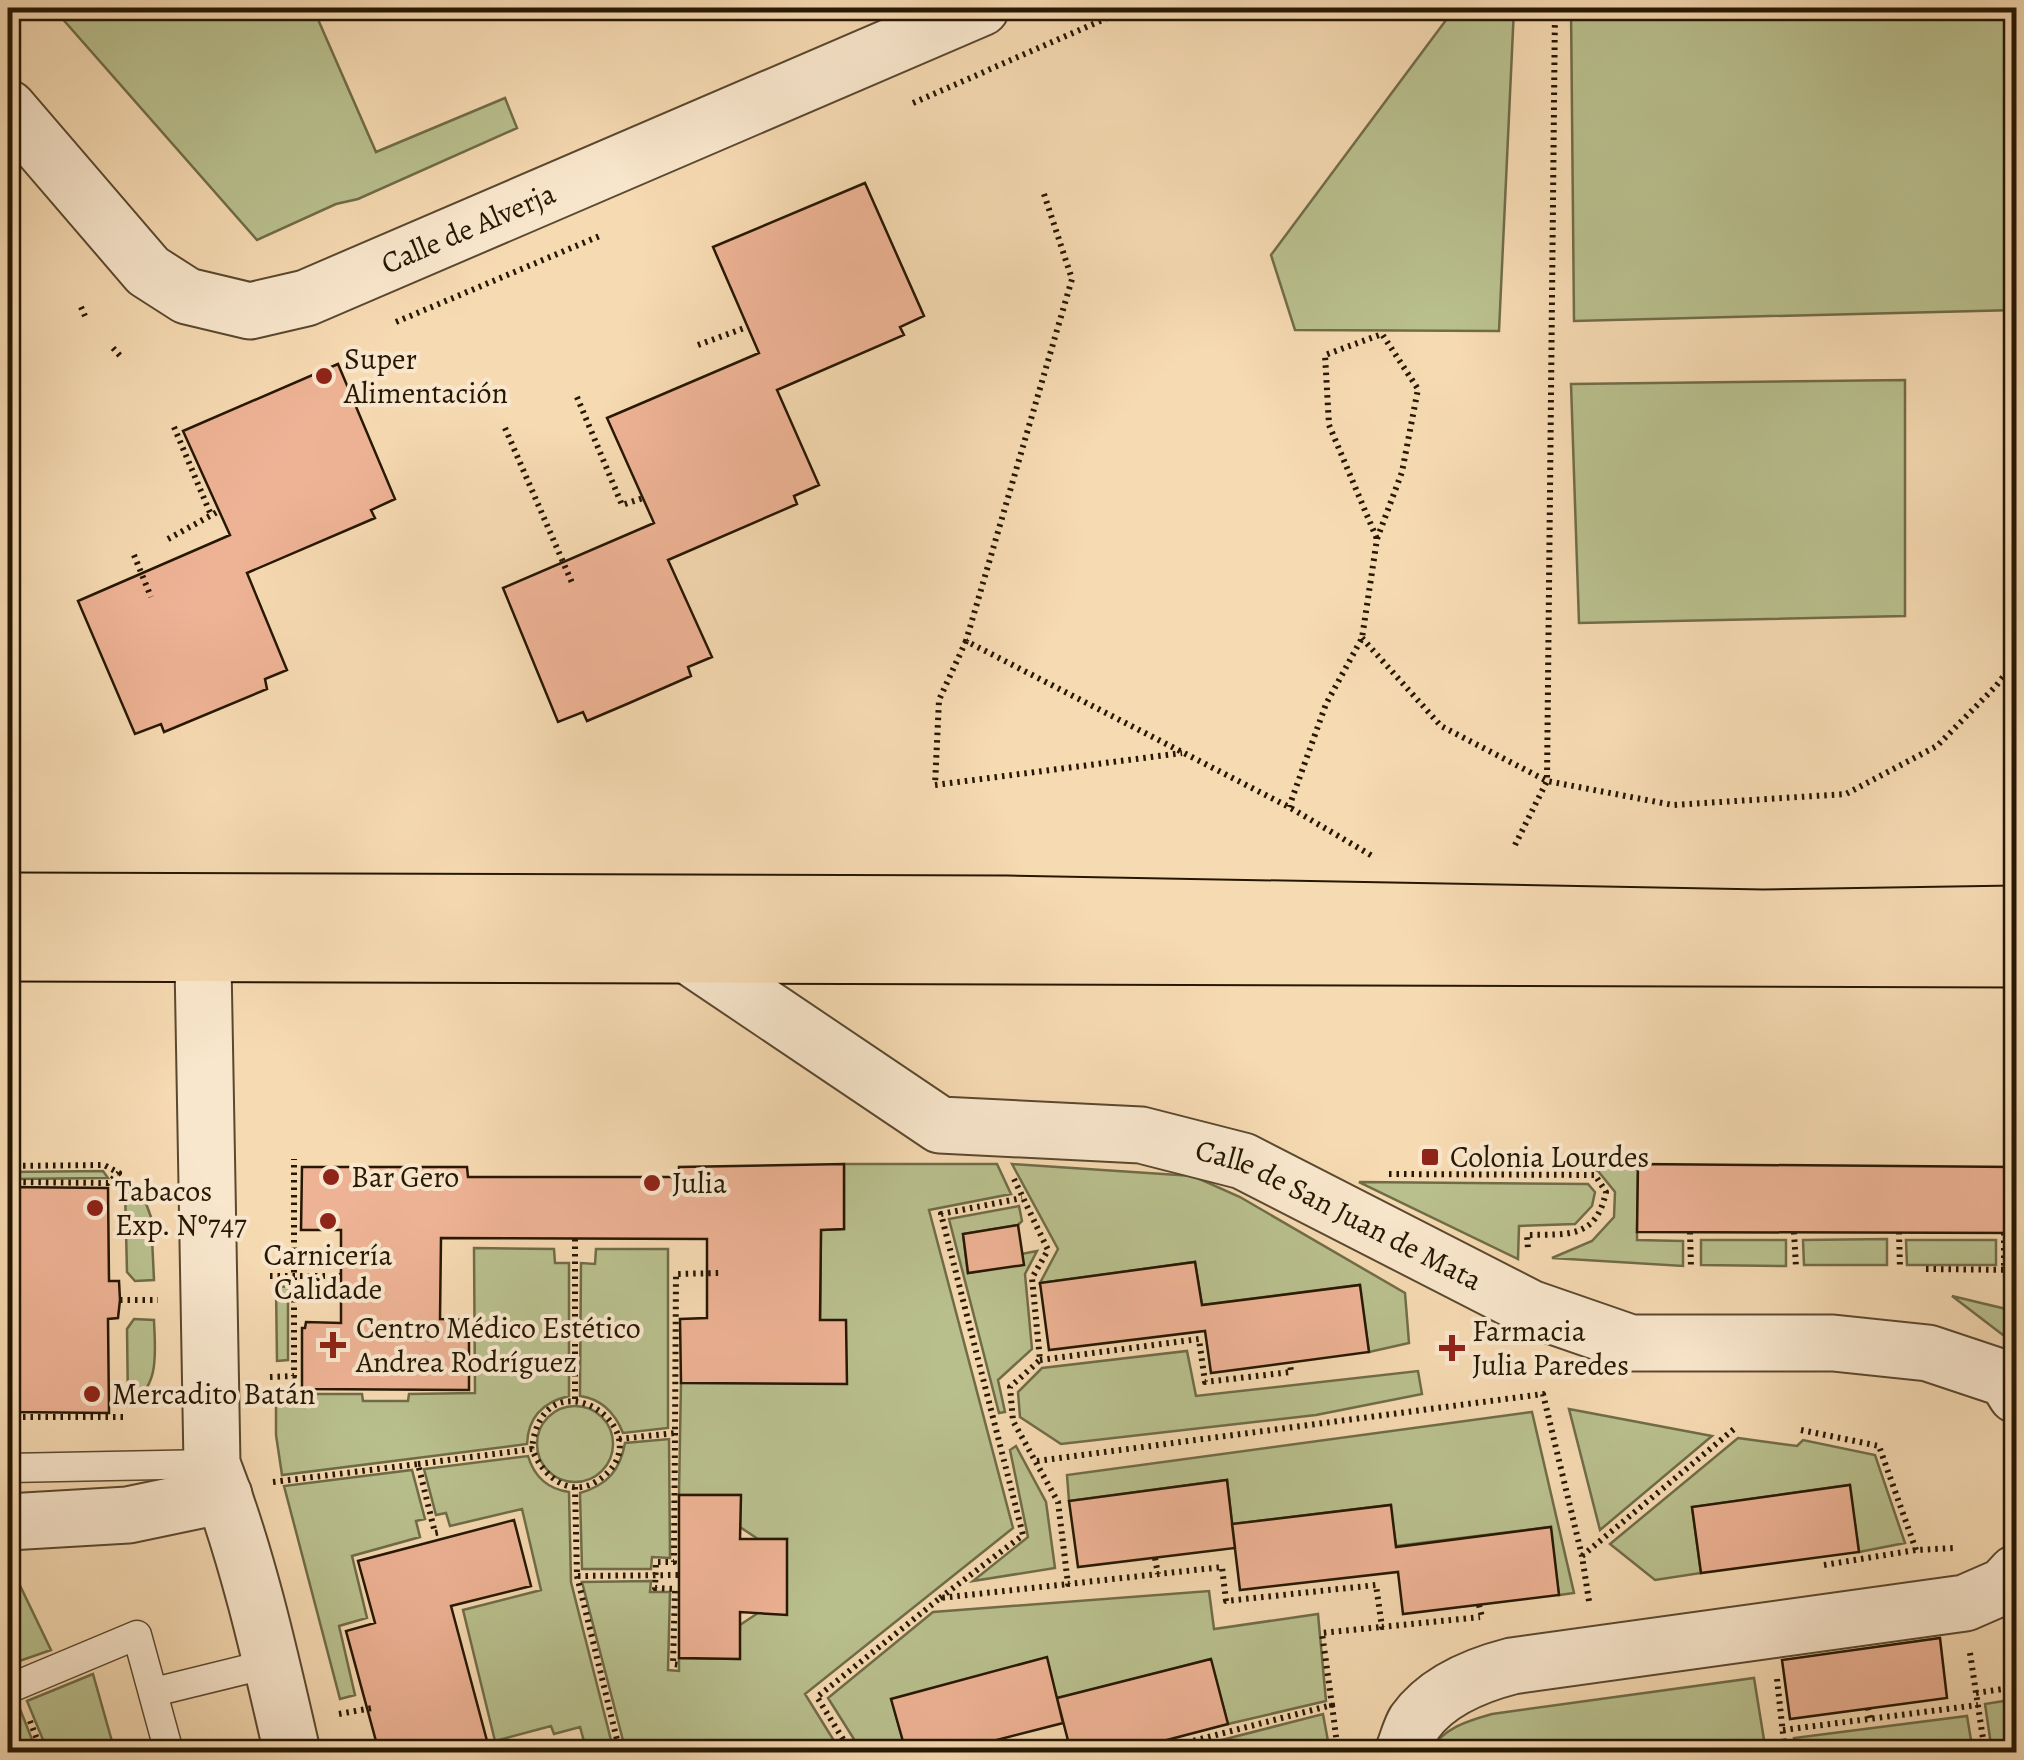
<svg xmlns="http://www.w3.org/2000/svg" width="2024" height="1760" viewBox="0 0 2024 1760" font-family="Alegreya,serif">
<style>
.green{fill:#b9c08e;stroke:#706c48;stroke-width:2.5}
.building{fill:#eeb395;stroke:#261703;stroke-width:2.5}
.lines{fill:none;stroke-linecap:round;stroke-linejoin:round}
.service-casing{stroke:#5a482f;stroke-width:31}
.minor-casing{stroke:#5a482f;stroke-width:59}
.motorway-casing{stroke:#261703;stroke-width:59}
.path{stroke:#261703;stroke-width:6;stroke-dasharray:2.5 5;stroke-linecap:butt}
.service{stroke:#f9e7cd;stroke-width:28}
.minor{stroke:#f9e7cd;stroke-width:55}
.motorway{stroke:#f6dab2;stroke-width:55}
.poi-dot{fill:#8f2418;stroke:#f9e7cd;stroke-width:4}
.labels{text-anchor:middle;stroke-width:8;stroke-linejoin:round;paint-order:stroke}
.street-label{font-size:30px;fill:#261703;stroke:#f9e7cd}
.poi-label{font-size:30px;fill:#261703;stroke:#f9e7cd;text-anchor:start}
</style>
<rect width="100%" height="100%" fill="#f6dab2"/>
<filter id="stains"><feTurbulence type="fractalNoise" baseFrequency=".002" numOctaves="4"/><feColorMatrix values="0 0 0 0 .2 0 0 0 0 .09 0 0 0 0 .02 0 0 0 .5 -.17"/></filter>
<radialGradient id="worn" r=".72"><stop offset=".6" stop-color="#630" stop-opacity="0"/><stop offset="1" stop-color="#630" stop-opacity=".3"/></radialGradient>
<!-- green -->
<path class="green" d="M53 8H313L376 152 505 98 517 128 358 199 336 204 257 240Z
M1455 8H1514L1499 331 1295 330 1271 255Z
M1571 8 2016 10V310L1574 321Z
M1905 380V616L1579 623 1571 384Z
M1581 1163 1638 1164 1637 1240 1683 1241V1266L1552 1258 1592 1241 1614 1217 1615 1192 1598 1171Z
M844 1164H997L1011 1194 929 1210 1013 1528 805 1694 841 1752H626L582 1582 651 1581 650 1592H670L668 1670 679 1671V1658L739 1659 740 1625 758 1613 787 1539H758L740 1527V1495H679L681 1383 846 1321 820 1320 821 1230 844 1229Z
M1012 1164 1193 1176 1240 1197 1405 1293 1409 1343 1369 1352 1359 1285 1202 1305 1195 1262 1040 1283 1058 1249Z
M103 1171 108 1178 8 1179V1172Z
M1359 1182 1588 1184 1595 1192 1592 1206 1575 1224 1519 1226 1518 1259Z
M140 1187 151 1217 154 1280 135 1281 127 1272 125 1188Z
M1019 1206 1022 1221 1018 1225 963 1234 968 1273 986 1270 984 1261 1037 1251 1025 1274 1032 1349 998 1380 1005 1412 999 1413 949 1219Z
M1887 1239V1265H1804L1803 1240Z
M1701 1240H1786V1266L1701 1265Z
M1906 1240H1996V1265H1907Z
M474 1248 554 1249 555 1263H569V1396C543 1402 528 1417 527 1444L282 1475 276 1435V1394H362L363 1401H408L409 1394 475 1393Z
M596 1249H668V1428L623 1433C615 1413 602 1399 580 1396L581 1263 595 1264Z
M276 1286 288 1287V1360L277 1361Z
M1952 1296 2006 1309 2016 1317V1345Z
M134 1319 154 1320C155 1353 161 1386 128 1406L127 1329Z
M1187 1351 1196 1396 1418 1371 1422 1394 1316 1415 1061 1444 1020 1417 1018 1392 1042 1368Z
M537 1444a38 38 0 1 1 76 0a38 38 0 1 1-76 0Z
M1569 1409 1712 1436 1600 1530Z
M1532 1412 1574 1593 1559 1595 1550 1527 1396 1546 1390 1505 1232 1524 1227 1480 1069 1501 1067 1475Z
M1738 1438 1797 1446 1803 1440 1875 1455 1905 1543 1859 1552 1849 1485 1692 1507 1701 1573 1655 1580 1610 1544Z
M669 1439 670 1558 652 1557 651 1569H582L580 1493C607 1485 620 1471 625 1443Z
M1016 1446 1046 1502 1055 1568 973 1581 1028 1537 1010 1450Z
M528 1456C534 1476 548 1489 569 1492L571 1582 614 1752H587L580 1727 554 1734 551 1726 495 1741 463 1610 541 1590 522 1509 450 1526 446 1513 436 1515 424 1469Z
M412 1470 425 1519 416 1521 420 1537 352 1556 367 1618 339 1626 355 1695 340 1699 284 1486Z
M8 1571H13L51 1650 11 1664 8 1657Z
M1209 1591 1214 1629 1318 1614 1326 1701 1228 1724 1210 1659 1057 1699 892 1700 906 1752H862L828 1698 933 1612Z
M93 1674 115 1752H48L27 1701Z
M1754 1678 1766 1752H1429C1443 1728 1467 1721 1492 1714Z
M2016 1699V1752H1992L1985 1704Z
M18 1704 37 1752H8V1708Z
M1323 1714 1330 1752H1175Z
M1967 1716 1973 1752H1796L1794 1738Z"/>
<!-- building -->
<path class="building" d="M865 183 924 316 900 327 904 335 777 390 819 485 794 496 797 504 668 560 712 657 688 667 691 676 627 704 587 721 583 712 558 722 503 588 654 523 607 418 759 353 713 247Z
M338 364 395 499 371 510 375 518 247 573 287 670 265 679 267 689 164 732 161 724 135 734 78 601 230 535 183 431Z
M844 1164V1229L821 1230 820 1320H846L847 1384 681 1383 680 1319 707 1318V1239L441 1238 440 1319 469 1320V1390L302 1389V1328H305L306 1322 341 1323V1230H301L302 1167H467L468 1177H679V1167Z
M1638 1164 2016 1167V1233L1637 1232Z
M8 1187 108 1188 109 1281H119L120 1300 118 1318 108 1319 109 1413 8 1412Z
M1018 1225 1024 1265 968 1273 963 1234Z
M1195 1262 1202 1305 1360 1285 1369 1352 1211 1373 1205 1331 1049 1350 1040 1283Z
M1227 1480 1235 1548 1078 1567 1069 1501Z
M1850 1485 1859 1552 1701 1573 1692 1507Z
M679 1495H741L740 1539H787V1615L740 1612V1659L679 1658Z
M1391 1505 1396 1547 1551 1527 1559 1595 1403 1614 1398 1572 1240 1590 1232 1524Z
M514 1520 531 1586 451 1606 490 1752H379L346 1631 375 1623 358 1561Z
M1940 1638 1947 1698 1790 1719 1782 1660Z
M1047 1657 1063 1723 950 1752H906L891 1699Z
M1211 1659 1228 1724 1121 1752H1071L1057 1698Z"/>
<g class="lines">
<!-- service casing -->
<g class="service-casing">
<path id="service" d="M8 1468 212 1464
M8 1689 137 1635 169 1752
M154 1692 272 1663"/>
</g>
<!-- minor casing -->
<g class="minor-casing">
<g id="minor">
<path id="s1" d="M8 108 148 271 187 296 250 311 306 298 981 8"/>
<path d="M202 907 212 1464C248 1557 270 1656 292 1752"/>
<path id="s2" d="M689 956 940 1125 1141 1135 1243 1161 1530 1308 1631 1343H1833L1928 1353 2006 1379 2016 1395"/>
<path d="M8 1522 128 1515 224 1495"/>
<path d="M1403 1752C1407 1743 1410 1730 1415 1722 1437 1691 1477 1675 1512 1666L1965 1603 2004 1586 2016 1573"/>
</g>
</g>
<!-- motorway casing -->
<g class="motorway-casing">
<path id="motorway" d="M8 901 1007 904 1763 918 2016 914
M8 953 2016 959"/>
</g>
<!-- path -->
<path class="path" d="M913 103 1116 14
M1044 194 1072 279 966 641 1289 807 1374 857
M81 307 85 316
M396 322 602 235
M698 345 747 327
M113 348 122 358
M577 397 622 505 643 498
M174 427 211 515
M505 428 573 585
M168 539 219 511
M134 555 151 597
M1362 638 1441 726 1547 781 1673 805 1846 794 1937 746 1996 686 2016 660
M966 641 939 700 935 785 1182 753
M1289 807 1326 704 1362 638 1377 539 1402 472 1418 389 1382 334 1325 355 1329 425 1377 539
M1515 845 1547 781 1555 8
M8 1166 104 1165 119 1173 108 1183 8 1182
M1389 1174 1595 1175 1606 1192C1596 1239 1568 1234 1527 1235L1528 1249
M1014 1179 1048 1250 1032 1278 1040 1360 1010 1387 1013 1421 1058 1502 1068 1584 1222 1567 1226 1601 1376 1585 1382 1627 1480 1617
M1690 1232 1691 1267
M1794 1232 1796 1267
M1899 1232 1900 1269
M2004 1233V1270
M575 1239V1401
M1926 1269 2016 1270
M270 1276H341
M120 1300H158
M1040 1360 1199 1339 1205 1382 1291 1372 1290 1363
M270 1377 294 1376V1159
M8 1417H125
M1801 1430 1879 1446 1916 1550
M675 1433 674 1562H656L655 1588 675 1589 673 1664 680 1665
M619 1439 675 1433 676 1274 720 1273
M1037 1461 1543 1394 1582 1556 1589 1601
M418 1464 532 1449C542 1475 569 1499 597 1481 671 1433 542 1347 532 1449
M273 1482 418 1464 435 1533 440 1532
M575 1487 577 1576 679 1575
M1582 1556 1734 1429
M1155 1558 1158 1574
M1824 1565 1916 1550 1954 1548
M577 1576 620 1752
M940 1598 1023 1535 941 1214 1022 1198
M1479 1605 1482 1617
M1970 1653 1985 1752
M1777 1679 1785 1752
M1976 1693 2016 1687
M1332 1705 1338 1752
M1868 1708 1870 1718
M339 1714 372 1708
M30 1721 42 1752
M1783 1730 1978 1705
M851 1752 817 1697 940 1598 1068 1584
M987 1752 1021 1744 1038 1752
M1150 1752 1332 1705 1322 1633 1382 1627"/>
<!-- service -->
<use href="#service" class="service"/>
<!-- minor -->
<use href="#minor" class="minor"/>
<!-- motorway -->
<use href="#motorway" class="motorway"/>
</g>
<!-- markers -->
<g class="poi-dot">
<circle cx="324" cy="376" r="10"/>
<rect x="1420" y="1147" width="20" height="20" rx="5"/>
<circle cx="331" cy="1177" r="10"/>
<circle cx="652" cy="1183" r="10"/>
<circle cx="95" cy="1208" r="10"/>
<circle cx="328" cy="1221" r="10"/>
<path d="M328 1330h10v10h10v10h-10v10h-10v-10h-10v-10h10z"/>
<path d="M1447 1333h10v10h10v10h-10v10h-10v-10h-10v-10h10z"/>
<circle cx="92" cy="1394" r="10"/>
</g>
<g class="labels">
<!-- street labels -->
<g class="street-label">
<text dy="10" stroke="none"><textPath href="#s1" startOffset="560">Calle de Alverja</textPath></text>
<text dy="10" stroke="none"><textPath href="#s2" startOffset="718">Calle de San Juan de Mata</textPath></text>
</g>
<!-- poi labels -->
<g class="poi-label">
<text x="344" y="369">Super<tspan x="344" dy="34">Alimentación</tspan></text>
<text x="1450" y="1167">Colonia Lourdes</text>
<text x="351" y="1187">Bar Gero</text>
<text x="672" y="1193">Julia</text>
<text x="115" y="1201">Tabacos<tspan x="115" dy="34">Exp. Nº747</tspan></text>
<text x="328" y="1265" text-anchor="middle">Carnicería<tspan x="328" dy="34">Calidade</tspan></text>
<text x="356" y="1338">Centro Médico Estético<tspan x="356" dy="34">Andrea Rodríguez</tspan></text>
<text x="1472" y="1341">Farmacia<tspan x="1472" dy="34">Julia Paredes</tspan></text>
<text x="112" y="1404">Mercadito Batán</text>
</g>
</g>
<!-- margin -->
<rect width="2024" height="1760" fill="none" stroke="#f6dab2" stroke-width="40"/>
<rect x="10" y="10" width="2004" height="1740" fill="none" stroke="#261703" stroke-width="5"/>
<rect x="20" y="20" width="1984" height="1720" fill="none" stroke="#261703" stroke-width="2.5"/>
<rect width="100%" height="100%" filter="url(#stains)"/>
<rect width="100%" height="100%" fill="url(#worn)"/>
</svg>
